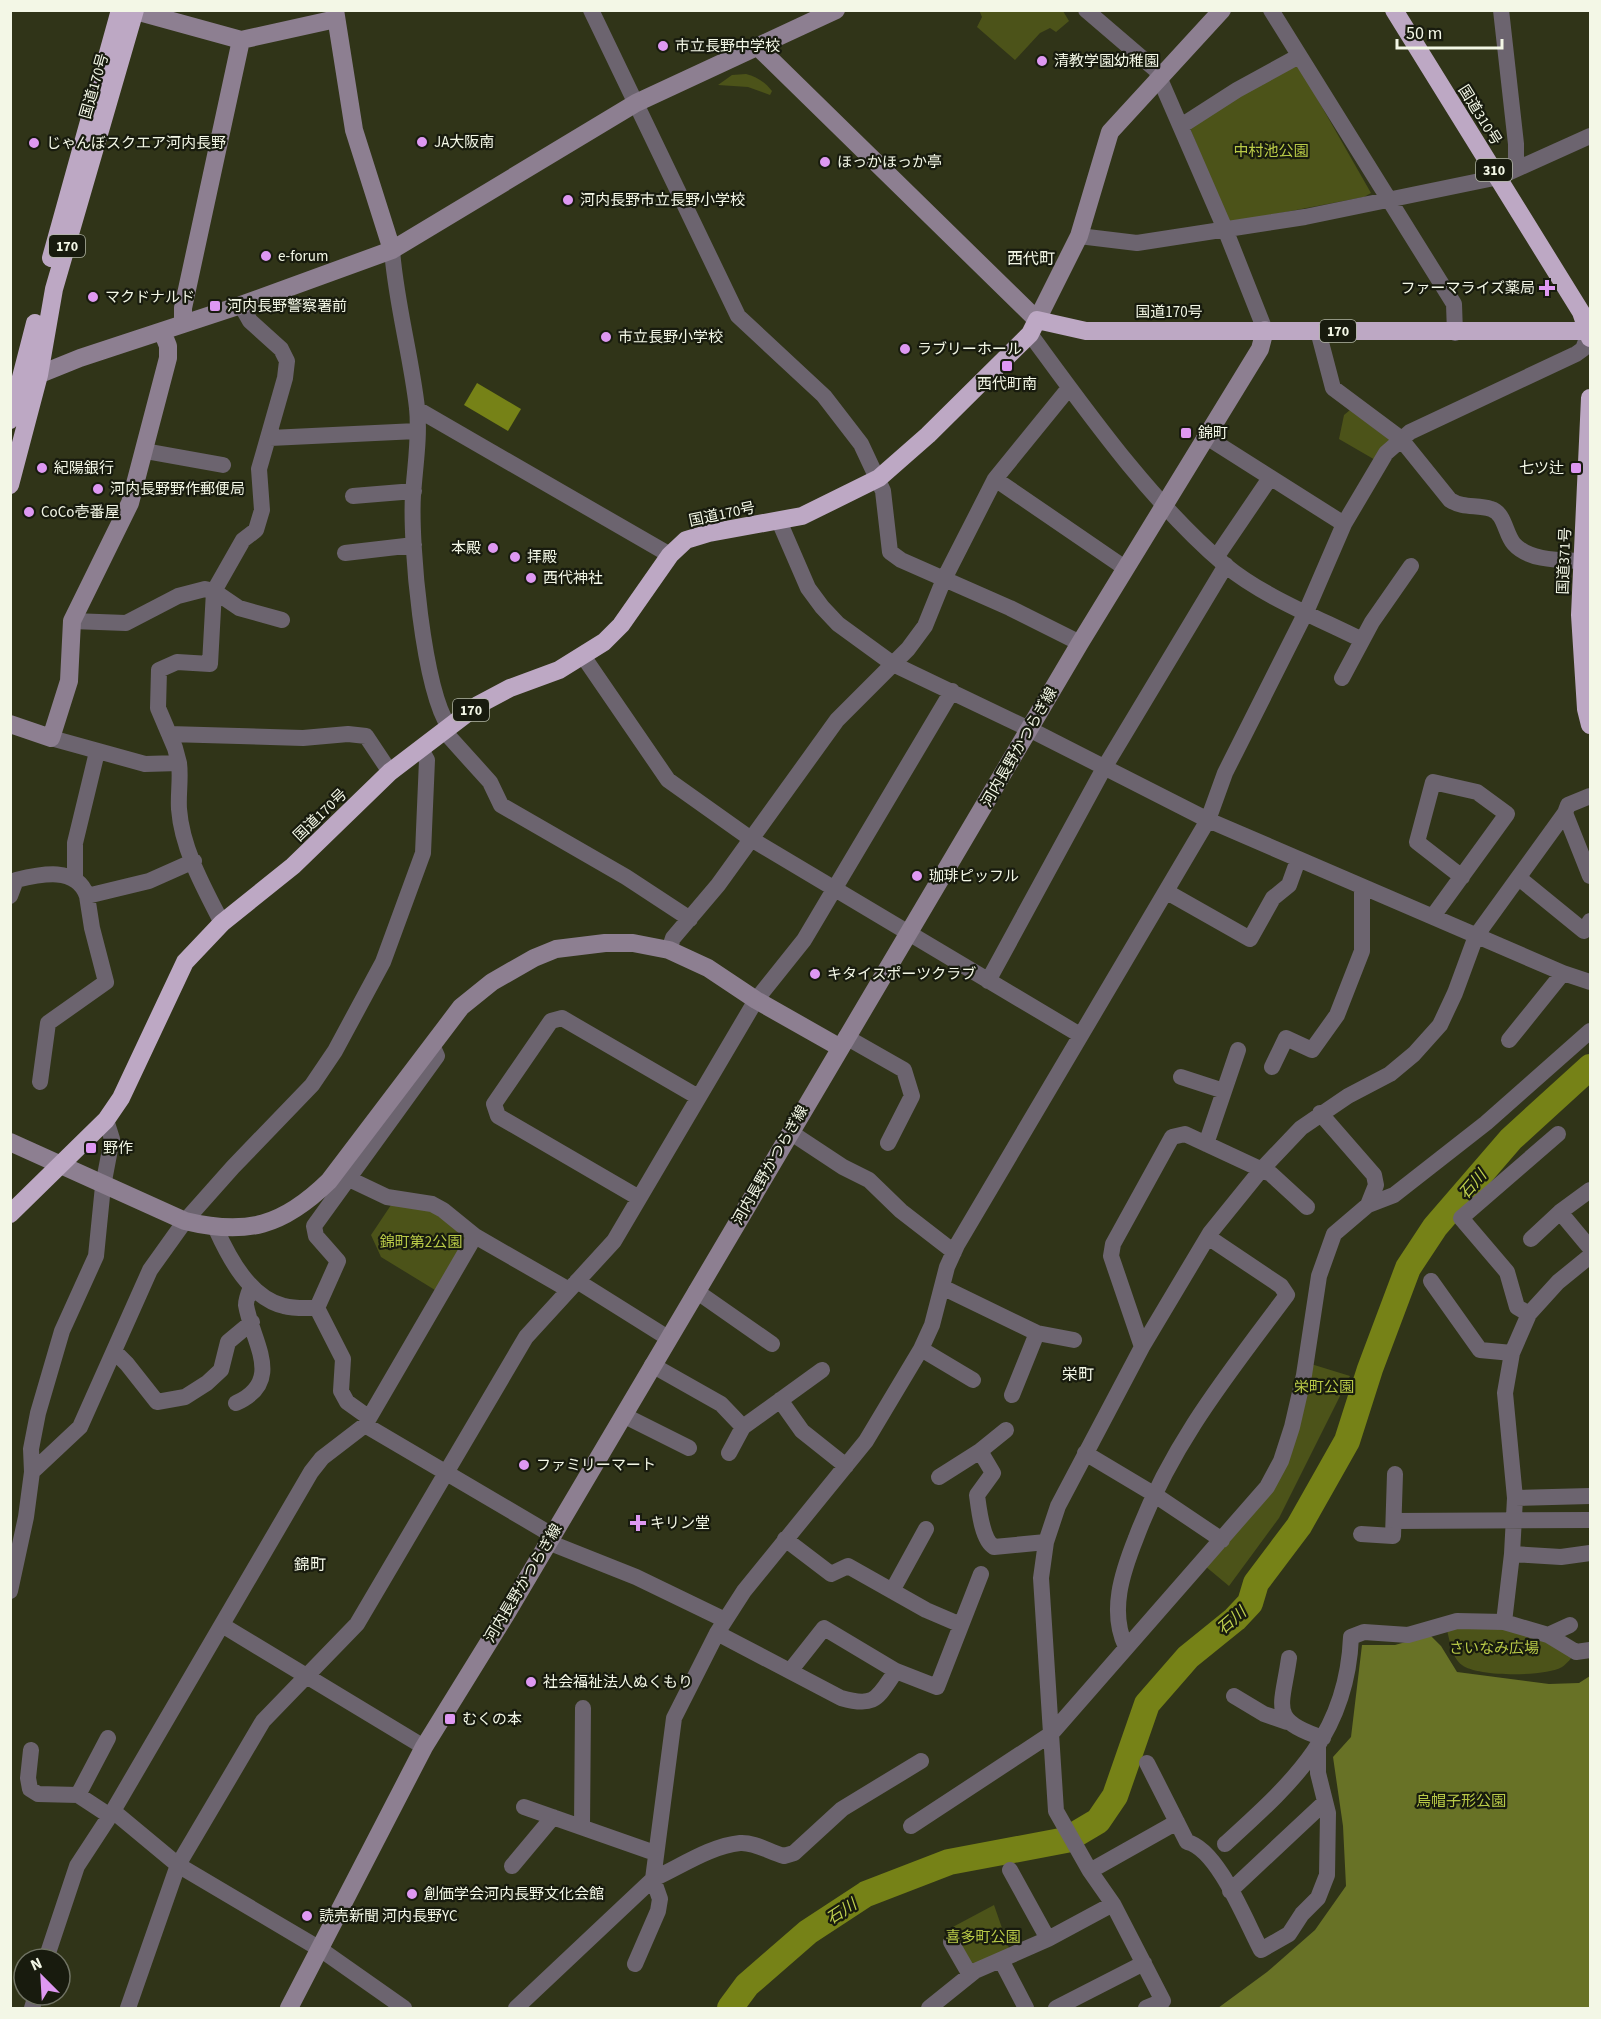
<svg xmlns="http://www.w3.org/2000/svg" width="1601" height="2019" viewBox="0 0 1601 2019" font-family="'Source Sans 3','Noto Sans JP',sans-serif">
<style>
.green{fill:#4c5319}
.forest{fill:#687226}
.water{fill:#768217}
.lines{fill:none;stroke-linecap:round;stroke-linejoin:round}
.river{stroke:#768217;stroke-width:26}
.street{stroke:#6c646f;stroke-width:16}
.secondary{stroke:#8d7f91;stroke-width:18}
.highway{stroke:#bda8c4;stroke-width:18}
.poi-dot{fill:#de98f2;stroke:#181b0e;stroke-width:2}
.labels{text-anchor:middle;stroke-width:4.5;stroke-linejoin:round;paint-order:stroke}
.shield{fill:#181b0e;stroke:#b1b5a5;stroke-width:1.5}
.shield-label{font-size:14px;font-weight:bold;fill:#f3f7e6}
.poi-label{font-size:15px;fill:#f3f7e6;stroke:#181b0e;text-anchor:start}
.street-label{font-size:15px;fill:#f3f7e6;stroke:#181b0e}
.park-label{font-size:15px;fill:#b9ca47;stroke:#181b0e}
.neighbourhood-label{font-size:16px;fill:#f3f7e6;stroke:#181b0e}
.water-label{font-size:16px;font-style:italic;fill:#bfd04e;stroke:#181b0e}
</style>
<rect width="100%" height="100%" fill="#303418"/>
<!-- green -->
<path class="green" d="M979 10 1063 11 1069 21 1056 32 1050 28 1040 33 1015 60 977 27 982 17Z
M1294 58 1371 193 1364 197 1228 223 1190 128Z
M746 74C757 77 765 82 772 91L770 95 748 87 718 85 732 75Z
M1350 410 1390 440 1377 461 1339 439 1344 415Z
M391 1205 436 1210 465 1235 467 1241 435 1290 381 1257 371 1235Z
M1311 1364 1350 1376 1279 1518 1229 1586 1205 1566 1270 1490Z
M1501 1624 1575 1653C1572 1657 1567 1664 1562 1667 1545 1677 1477 1677 1462 1665 1451 1657 1450 1639 1446 1627Z
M994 1905 1010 1951 975 1964 968 1961 949 1929Z"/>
<!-- forest -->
<path class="forest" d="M1430 1635 1441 1646 1457 1672 1549 1684 1579 1683 1590 1676V2008H1218L1267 1972 1315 1930 1346 1886 1343 1826 1333 1757 1351 1737 1362 1645H1395Z"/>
<!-- water -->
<path class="water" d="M477 383 521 409 508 431 464 405Z"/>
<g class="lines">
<!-- river -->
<path class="river" d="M730 2008 747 1985 808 1932 866 1894 949 1862 1066 1840 1098 1821 1115 1796 1147 1704 1188 1657 1235 1619 1250 1603 1256 1583 1299 1526 1347 1441 1370 1369 1408 1268 1435 1227 1511 1139 1590 1067"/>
<!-- street -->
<path class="street" d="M591 10 738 316 824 396 861 444 883 491 890 552 901 560 1010 608 1080 643
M1086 10 1156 70 1225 229 1265 330
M1271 10 1454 304 1455 333
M1501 10 1516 144V169
M1181 126 1237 90 1299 56
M1079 236 1137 243 1305 217 1499 177 1590 136
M392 250C396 303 411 355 417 408 420 437 415 466 413 495 410 544 423 688 449 727
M1318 331 1333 388 1400 438 1450 500C1464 509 1477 504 1491 509 1505 513 1505 534 1514 544 1529 561 1561 560 1582 561
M1030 334C1088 413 1150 501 1225 565 1262 596 1318 618 1362 640
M417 409 670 555
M1205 436 1344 524
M270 438 417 431
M145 451 223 465
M995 479 1125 568
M353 496 414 491
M779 521 808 588 822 607 838 624 893 664 1029 729 1208 820 1563 973 1590 982
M345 553 414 545
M1217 556 1270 478
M72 621 126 623 178 596 205 589 214 591 239 608 282 620
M583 656 668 780 751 839 1080 1035
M1342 678 1372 622 1411 566
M444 731 490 782 501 805 626 877 690 919
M169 734 303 738 348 734 366 736 390 772
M51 738 145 764 179 763C181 778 178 794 179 809 182 849 204 888 222 923
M179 763 175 748 158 708 159 670 177 662 210 664 214 591 243 540 256 530 262 510 259 469 285 378 287 361 281 349 250 321 241 305
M1565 813 1568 805 1590 796
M1519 878 1584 931 1590 921
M75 879V843L97 752
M1167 892 1250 939 1273 898 1289 885 1298 860
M10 896 16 880C41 874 77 866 87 896L149 881 194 861
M1433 916 1507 814 1477 792 1433 782 1417 842 1462 877
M669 950 673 938 718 885 837 720 908 649 925 626 944 579 995 479 1069 388
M988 981 1104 768 1226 565
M846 1037 904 1070 912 1096 888 1143
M1509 1040 1563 973
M1272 1067 1286 1038 1312 1050 1337 1015 1362 951V887
M1181 1077 1224 1091
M40 1082 48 1023 106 982 92 928 87 896
M1320 1113 1374 1175 1376 1185 1368 1205
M790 1132 843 1167 869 1180 901 1211 954 1252
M1206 1144 1238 1050
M347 1178 387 1197 432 1204 443 1210 475 1236 569 1290
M639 1198 498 1116 494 1104 551 1021 562 1018 698 1097
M1560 1212 1590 1248
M216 1229C229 1258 250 1298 284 1306 294 1309 307 1308 317 1308
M1531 1239 1560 1212 1590 1190
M1590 1256 1558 1282 1529 1314 1512 1353 1505 1393 1515 1498 1512 1554 1504 1622 1548 1635 1576 1652 1590 1650
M577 1281 668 1338
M1431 1281 1480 1350 1512 1353
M942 1287 1037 1333 1074 1340
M696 1291 772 1344
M1529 1314 1517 1307 1507 1272 1461 1218 1558 1134
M1142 1347 1111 1256 1113 1244 1172 1137 1185 1134 1271 1174 1307 1207
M921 1349 973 1380
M114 1351 127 1364 157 1402 185 1397 207 1383 221 1370 228 1342 252 1322
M652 1365 721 1404 743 1427
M1012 1395 1037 1333
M780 1400 802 1431 846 1466
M236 1403C285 1381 252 1342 246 1305 246 1299 249 1292 251 1287
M623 1415 689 1448
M368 1417 347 1402 341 1391 343 1359 317 1308 338 1261 316 1236 314 1226 437 1056 432 1045
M365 1425 552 1535
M980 1451 993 1473 977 1495C979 1510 982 1540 994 1547L1046 1542
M729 1453 743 1427 822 1370
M1085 1453 1152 1493 1222 1540
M32 1472 80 1427 150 1270 185 1221 233 1167 312 1085 335 1051 383 962 423 853 427 760 421 749
M939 1477 980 1451 1006 1430
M1515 1498 1590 1496
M1394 1521 1590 1520
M1361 1534 1393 1536 1395 1474
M785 1539 831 1574 848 1566 926 1610 961 1625
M548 1542 636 1577 725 1620
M1512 1554 1561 1557 1590 1553
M10 1591 26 1517 32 1472 31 1449 38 1413 62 1331 96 1256 103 1186 112 1139 106 1120
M892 1591 926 1529
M222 1625 424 1747
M717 1633 841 1698C876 1708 877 1698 896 1671
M1548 1635 1570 1625
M1126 1647C1109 1612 1122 1573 1136 1538 1171 1444 1228 1374 1287 1295L1281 1286 1208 1237
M1289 1658C1282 1708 1268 1720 1323 1738
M790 1671 824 1628 896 1671 937 1687 981 1574
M1234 1696 1264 1714 1287 1722
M31 1750 28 1778 30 1789 38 1794 78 1795 110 1816
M1147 1763 1187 1842C1218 1849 1246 1922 1261 1950L1289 1934 1302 1914 1318 1898 1327 1875 1328 1813 1318 1773V1746
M78 1795 108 1738
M524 1807 655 1853
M113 1811 178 1865 320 1949 404 2008
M911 1826 1051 1734 1267 1487 1281 1461 1292 1427 1304 1375 1319 1276 1334 1234 1368 1205 1394 1195 1486 1123 1590 1031
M582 1827 583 1708
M1225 1844C1293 1782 1347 1735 1351 1637L1364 1632 1408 1635 1457 1621 1504 1622
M512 1866 553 1817
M1010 1870 1048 1939
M1090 1871 1177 1822
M1230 1891 1325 1802
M951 1942 970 1975
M46 1959 77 1866 113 1811 311 1472 322 1458 365 1425 475 1236
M1001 1960 1026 2008
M635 1964 658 1911 660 1899 653 1879C680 1867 710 1846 740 1843 755 1842 769 1852 784 1856L794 1853 842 1809 921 1761
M32 2008 36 1995
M128 2008 178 1865 263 1721 357 1624 526 1337 614 1241 756 1000 804 940 952 691
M516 2008 653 1879 674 1718 717 1633 744 1591 866 1441 921 1349 932 1325 947 1267 957 1245 1208 820 1225 773 1306 612 1344 524 1386 453 1410 432 1576 354 1583 349 1590 330
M929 2008 975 1971 1048 1939 1113 1904
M1056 2008 1144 1963
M1146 2008 1163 2001 1113 1904 1090 1871 1056 1811 1041 1578 1046 1542 1058 1506 1142 1347 1210 1233 1261 1170 1301 1128 1348 1096 1390 1074 1414 1054 1440 1025 1455 993 1476 936 1565 813 1590 876"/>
<!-- secondary -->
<path class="secondary" d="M132 10 241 40 336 19
M335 10 354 130 392 250
M758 47 1037 320 1079 236 1110 132 1222 10
M183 324V308L241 40
M28 379 80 358 241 305 392 250 636 103 836 10
M10 724 51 738 69 681 72 621 130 503 168 358V346L162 331
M10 1142 185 1221C247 1236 283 1226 329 1181L461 1007 492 982 534 958 556 949 605 943H633L669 950 708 968 756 1000 839 1047
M289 2008 424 1747 508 1611 1080 643 1260 349 1265 330"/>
<!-- highway -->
<path class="highway" d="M1394 10 1581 312 1590 338
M51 258 120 10
M1590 398 1580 615 1586 709 1590 725
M10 420 35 323
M10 485 39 375 54 289 135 10
M10 1214 106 1120 121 1098 185 962 222 923 293 866 390 772 478 705 510 688 559 670 604 642 621 625 670 555 686 540 709 533 802 516 879 478 928 435 1030 334 1037 320 1086 331H1590"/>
</g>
<!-- markers -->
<g class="poi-dot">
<circle cx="663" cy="46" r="6"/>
<circle cx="1042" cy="61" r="6"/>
<circle cx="422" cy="142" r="6"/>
<circle cx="34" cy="143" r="6"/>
<circle cx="825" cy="162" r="6"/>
<circle cx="568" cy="200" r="6"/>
<circle cx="266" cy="256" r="6"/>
<path d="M1544 279h6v6h6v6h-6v6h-6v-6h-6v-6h6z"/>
<circle cx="93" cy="297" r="6"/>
<rect x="209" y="300" width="12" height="12" rx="3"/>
<circle cx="606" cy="337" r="6"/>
<circle cx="905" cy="349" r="6"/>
<rect x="1001" y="360" width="12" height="12" rx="3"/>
<rect x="1180" y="427" width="12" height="12" rx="3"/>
<circle cx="42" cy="468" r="6"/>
<rect x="1570" y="462" width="12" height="12" rx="3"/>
<circle cx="98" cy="489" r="6"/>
<circle cx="29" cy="512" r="6"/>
<circle cx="493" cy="548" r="6"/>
<circle cx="515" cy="557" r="6"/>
<circle cx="531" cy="578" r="6"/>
<circle cx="917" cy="876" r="6"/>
<circle cx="815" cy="974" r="6"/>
<rect x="85" y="1142" width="12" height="12" rx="3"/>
<circle cx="524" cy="1465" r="6"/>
<path d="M635 1514h6v6h6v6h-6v6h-6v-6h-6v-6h6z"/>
<circle cx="531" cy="1682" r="6"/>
<rect x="444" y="1713" width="12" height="12" rx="3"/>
<circle cx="412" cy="1894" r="6"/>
<circle cx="307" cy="1916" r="6"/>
</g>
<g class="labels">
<!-- shield labels -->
<g class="shield">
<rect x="1476" y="159" width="36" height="22" rx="4.5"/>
<rect x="49" y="235" width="36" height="22" rx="4.5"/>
<rect x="1320" y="320" width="36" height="22" rx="4.5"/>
<rect x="453" y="699" width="36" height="22" rx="4.5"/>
</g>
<g class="shield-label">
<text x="1494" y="175">310</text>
<text x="67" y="251">170</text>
<text x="1338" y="336">170</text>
<text x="471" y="715">170</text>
</g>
<!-- poi labels -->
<g class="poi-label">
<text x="675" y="51">市立長野中学校</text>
<text x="1054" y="66">清教学園幼稚園</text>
<text x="434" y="147">JA大阪南</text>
<text x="46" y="148">じゃんぼスクエア河内長野</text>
<text x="837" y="167">ほっかほっか亭</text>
<text x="580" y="205">河内長野市立長野小学校</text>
<text x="278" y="261">e-forum</text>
<text x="1535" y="293" text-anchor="end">ファーマライズ薬局</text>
<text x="105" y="302">マクドナルド</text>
<text x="227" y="311">河内長野警察署前</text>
<text x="618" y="342">市立長野小学校</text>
<text x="917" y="354">ラブリーホール</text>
<text x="1007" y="389" text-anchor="middle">西代町南</text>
<text x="1198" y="438">錦町</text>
<text x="54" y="473">紀陽銀行</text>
<text x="1564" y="473" text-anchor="end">七ツ辻</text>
<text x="110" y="494">河内長野野作郵便局</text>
<text x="41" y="517">CoCo壱番屋</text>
<text x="481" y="553" text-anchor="end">本殿</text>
<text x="527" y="562">拝殿</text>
<text x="543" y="583">西代神社</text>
<text x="929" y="881">珈琲ピッフル</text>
<text x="827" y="979">キタイスポーツクラブ</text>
<text x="103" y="1153">野作</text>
<text x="536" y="1470">ファミリーマート</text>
<text x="650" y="1528">キリン堂</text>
<text x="543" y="1687">社会福祉法人ぬくもり</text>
<text x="462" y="1724">むくの本</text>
<text x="424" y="1899">創価学会河内長野文化会館</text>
<text x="319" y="1921">読売新聞 河内長野YC</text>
</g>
<!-- street labels -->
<g class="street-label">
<text transform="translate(94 86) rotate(-74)" y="5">国道170号</text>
<text transform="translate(1480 115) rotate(58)" y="5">国道310号</text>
<text x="1169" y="317">国道170号</text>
<text transform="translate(722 514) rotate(-12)" y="5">国道170号</text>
<text transform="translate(1564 561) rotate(-88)" y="5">国道371号</text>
<text transform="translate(1019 747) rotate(-60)" y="5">河内長野かつらぎ線</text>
<text transform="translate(320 815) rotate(-44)" y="5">国道170号</text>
<text transform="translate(770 1165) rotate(-60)" y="5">河内長野かつらぎ線</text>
<text transform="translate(523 1583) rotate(-59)" y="5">河内長野かつらぎ線</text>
</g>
<!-- park labels -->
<g class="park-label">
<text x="1271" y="156">中村池公園</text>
<text x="421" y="1247">錦町第2公園</text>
<text x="1324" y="1392">栄町公園</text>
<text x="1494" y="1653">さいなみ広場</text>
<text x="1461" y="1806">烏帽子形公園</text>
<text x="983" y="1942">喜多町公園</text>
</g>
<!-- neighbourhood labels -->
<g class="neighbourhood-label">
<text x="1031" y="264">西代町</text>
<text x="1078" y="1380">栄町</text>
<text x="310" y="1570">錦町</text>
</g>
<!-- water labels -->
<g class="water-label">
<text transform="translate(1472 1184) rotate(-49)" y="6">石川</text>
<text transform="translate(1231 1620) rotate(-41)" y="6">石川</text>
<text transform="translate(841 1911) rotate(-33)" y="6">石川</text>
</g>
</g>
<!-- border -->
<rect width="1601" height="2019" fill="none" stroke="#f3f7e6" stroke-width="24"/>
<!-- north arrow -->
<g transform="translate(42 1977) rotate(336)"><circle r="28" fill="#181b0e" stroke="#707364" stroke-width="1.5"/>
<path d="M0-4.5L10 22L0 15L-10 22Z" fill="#de98f2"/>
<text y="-9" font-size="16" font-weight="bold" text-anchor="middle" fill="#f3f7e6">N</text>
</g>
<!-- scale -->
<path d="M1397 39v9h105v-9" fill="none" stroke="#f3f7e6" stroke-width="3"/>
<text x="1406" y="39" font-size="18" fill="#f3f7e6" stroke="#181b0e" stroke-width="4.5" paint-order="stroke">50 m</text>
</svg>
